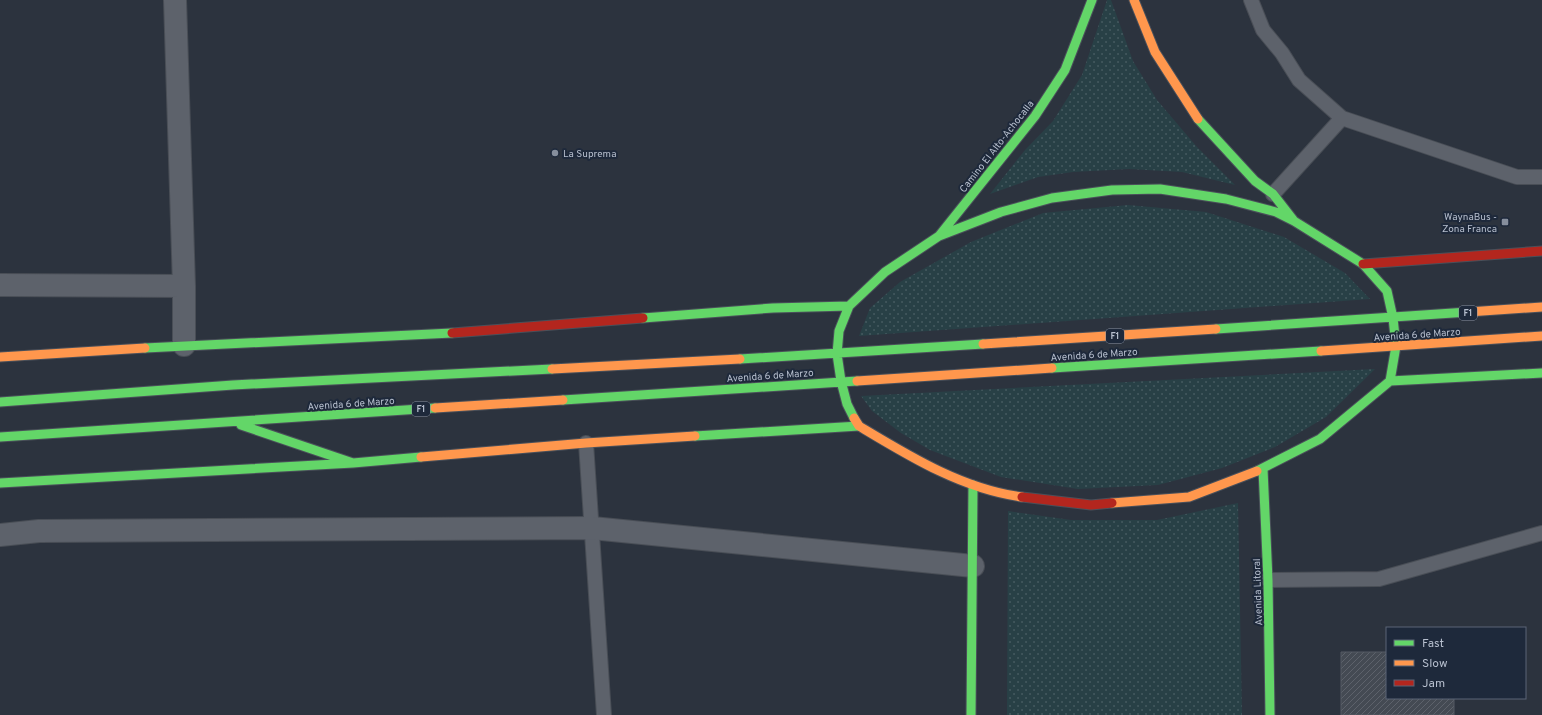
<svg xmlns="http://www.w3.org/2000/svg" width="1542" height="715" viewBox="0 0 1542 715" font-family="Overpass,sans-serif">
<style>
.grass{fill:url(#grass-dots)}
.building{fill:url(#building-hatch);stroke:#545b65}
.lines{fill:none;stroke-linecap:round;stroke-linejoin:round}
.lane-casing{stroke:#494e56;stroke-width:16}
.street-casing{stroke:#494e56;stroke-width:24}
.fast-casing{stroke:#4a505a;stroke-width:11}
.slow-casing{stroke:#4a505a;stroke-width:11}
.jam-casing{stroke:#4a505a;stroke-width:11}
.lane{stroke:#5d626b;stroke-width:14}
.street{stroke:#5d626b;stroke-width:22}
.fast{stroke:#63d668;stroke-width:9}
.slow{stroke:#ff974d;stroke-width:9}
.jam{stroke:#b3261e;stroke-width:9}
.poi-dot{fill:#868e9c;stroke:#1e293b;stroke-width:1.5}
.labels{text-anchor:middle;stroke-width:4;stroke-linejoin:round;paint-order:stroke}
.shield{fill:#1e293b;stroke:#8992a2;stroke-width:1}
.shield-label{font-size:9px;font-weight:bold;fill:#b7bfce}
.street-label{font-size:10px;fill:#b7bfce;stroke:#1e293b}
.poi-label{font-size:10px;fill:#b7bfce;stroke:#1e293b;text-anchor:start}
</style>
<defs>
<pattern id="grass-dots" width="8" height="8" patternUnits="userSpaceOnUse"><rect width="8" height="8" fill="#284046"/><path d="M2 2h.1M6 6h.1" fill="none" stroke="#455a60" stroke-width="1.8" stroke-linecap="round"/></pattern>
<pattern id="building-hatch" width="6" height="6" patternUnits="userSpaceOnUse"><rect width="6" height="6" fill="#444a53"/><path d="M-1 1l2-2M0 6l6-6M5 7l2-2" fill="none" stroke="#5d626b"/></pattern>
</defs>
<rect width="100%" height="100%" fill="#2c333e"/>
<!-- grass -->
<path class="grass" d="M1107 0H1111L1133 61 1157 100 1197 147 1235 185 1182 172 1129 169 1073 172 1038 177 990 194 1025 150 1053 121 1082 75Z
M1128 205 1206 212 1284 237 1345 273 1370 299 859 336 870 308 900 282 971 242 1043 213Z
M1375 369 1326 417 1275 447 1222 468 1158 485 1078 489 1001 477 930 450 901 433 872 411 861 396Z
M1238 503 1242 715H1007L1008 511 1071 520H1157Z"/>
<!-- building -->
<path class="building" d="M1341 652H1387V698H1454V715H1341Z"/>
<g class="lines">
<!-- lane casing -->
<g class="lane-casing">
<path id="lane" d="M1251 0 1263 30 1282 53 1299 80 1342 118 1517 177H1542
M1273 194 1342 118
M586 443 604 715
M1268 580 1379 579 1542 533"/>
</g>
<!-- street casing -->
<g class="street-casing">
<path id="street" d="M175 0 184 286V345
M0 285 184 286
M0 535 39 531 592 528 973 566"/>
</g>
<!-- fast casing -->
<g class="fast-casing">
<path id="fast" d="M1198 119 1255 181 1273 194 1294 221
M1160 189 1226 199 1276 212 1294 221 1363 264 1387 291 1393 318 1396 346 1390 381 1320 439 1257 471
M939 236 1035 116 1065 70 1092 0
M643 318 773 308 849 306
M1216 329 1468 312
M145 348 452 333
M740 359 983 344
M1052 368 1321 351
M1390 381 1542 373
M563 400 857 381
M0 402 233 385 552 369
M854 418 847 404 841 381 837 354 839 331 849 306 885 272 939 236 1001 212 1052 198 1112 190 1160 189
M241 425 353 463
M695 436 859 426
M0 437 435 408
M1263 469 1268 580 1270 715
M0 483 353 463 421 457
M971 715 973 485"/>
</g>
<!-- slow casing -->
<g class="slow-casing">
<path id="slow" d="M1134 0 1155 52 1198 119
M1468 312 1542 307
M983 344 1216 329
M1321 351 1542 336
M0 357 145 348
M552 369 740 359
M857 381 1052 368
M435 408 563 400
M854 418 859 426C909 456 962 489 1022 497
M421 457 586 443 695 436
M1112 503 1189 497 1257 471"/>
</g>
<!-- jam casing -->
<g class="jam-casing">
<path id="jam" d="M1363 264 1542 251
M452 333 643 318
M1022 497 1091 505 1112 503"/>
</g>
<!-- lane -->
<use href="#lane" class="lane"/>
<!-- street -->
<use href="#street" class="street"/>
<!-- fast -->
<use href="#fast" class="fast"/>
<!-- slow -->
<use href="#slow" class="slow"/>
<!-- jam -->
<use href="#jam" class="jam"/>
</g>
<!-- markers -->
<g class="poi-dot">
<circle cx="555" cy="153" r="4"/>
<rect x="1501" y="218" width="8" height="8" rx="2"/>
</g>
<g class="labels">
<!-- shield labels -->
<g class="shield">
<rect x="1459" y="306" width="18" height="14" rx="3"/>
<rect x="1106" y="329" width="18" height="14" rx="3"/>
<rect x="412" y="402" width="18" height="14" rx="3"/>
</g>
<g class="shield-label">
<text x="1468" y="316">F1</text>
<text x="1115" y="339">F1</text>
<text x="421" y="412">F1</text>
</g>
<!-- street labels -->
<g class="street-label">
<text transform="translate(996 146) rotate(-52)" y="4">Camino El Alto-Achocalla</text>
<text transform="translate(1417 334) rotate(-4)" y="4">Avenida 6 de Marzo</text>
<text transform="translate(1094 354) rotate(-4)" y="4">Avenida 6 de Marzo</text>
<text transform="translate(770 375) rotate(-4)" y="4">Avenida 6 de Marzo</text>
<text transform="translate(351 403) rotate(-4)" y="4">Avenida 6 de Marzo</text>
<text transform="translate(1257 592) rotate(-92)" y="4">Avenida Litoral</text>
</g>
<!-- poi labels -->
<g class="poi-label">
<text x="563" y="157">La Suprema</text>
<text x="1497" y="220" text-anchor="end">WaynaBus -<tspan x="1497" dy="12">Zona Franca</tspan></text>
</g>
</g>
<!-- legend -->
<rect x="1386" y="627" width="140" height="72" fill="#1e293b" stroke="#5b6576"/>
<rect x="1394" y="640" width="20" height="6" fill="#63d668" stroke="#5b6576"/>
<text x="1422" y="647" font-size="12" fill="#b7bfce">Fast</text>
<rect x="1394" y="660" width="20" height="6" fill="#ff974d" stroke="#5b6576"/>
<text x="1422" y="667" font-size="12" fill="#b7bfce">Slow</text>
<rect x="1394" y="680" width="20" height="6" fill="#b3261e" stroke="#5b6576"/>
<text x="1422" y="687" font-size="12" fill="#b7bfce">Jam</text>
</svg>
